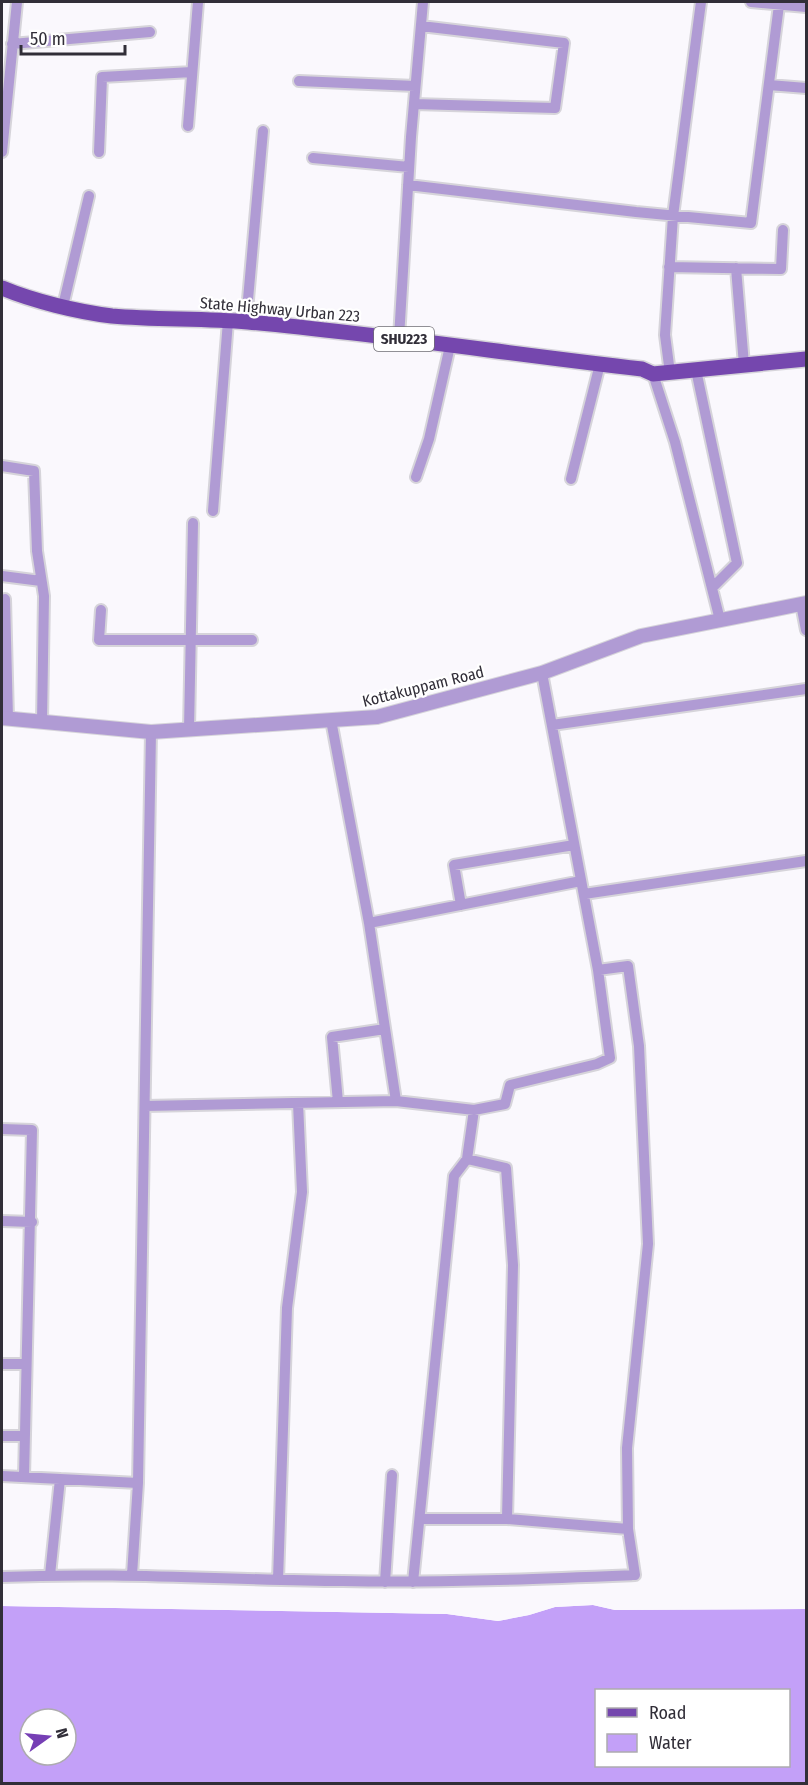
<svg xmlns="http://www.w3.org/2000/svg" width="808" height="1785" viewBox="0 0 808 1785" font-family="'Fira Sans Condensed',sans-serif">
<style>
.water{fill:#c3a0f8;fill-rule:evenodd}
.pier{fill:#faf8fd}
.lines{fill:none;stroke-linecap:round;stroke-linejoin:round}
.minor-casing{stroke:#d6d4da;stroke-width:14}
.tertiary-casing{stroke:#d6d4da;stroke-width:16}
.primary-casing{stroke:#d6d4da;stroke-width:18}
.minor{stroke:#b09bd4;stroke-width:10}
.tertiary{stroke:#b09bd4;stroke-width:14}
.primary{stroke:#7547ae;stroke-width:15}
.labels{text-anchor:middle;stroke-width:4.5;stroke-linejoin:round;paint-order:stroke}
.shield{fill:#fff;stroke:#6f6d74;stroke-width:1.5}
.shield-label{font-size:15px;font-weight:bold;fill:#312e38}
.street-label{font-size:16px;fill:#312e38;stroke:#fff}
</style>
<rect width="100%" height="100%" fill="#faf8fd"/>
<!-- water -->
<path class="water" d="M593 1605 615 1610 806 1609V1783L2 1784V1606L447 1614 498 1621 529 1615 555 1607ZM596 1690H788V1766H596ZM30 1719H66V1755H30Z"/>
<!-- pier -->
<path class="pier" d="M593 1602 616 1607 806 1606V1609L615 1610 593 1605 555 1607 529 1615 498 1621 447 1614 2 1606V1603L447 1611 498 1618 528 1612 554 1604Z"/>
<g class="lines">
<!-- minor casing -->
<g class="minor-casing">
<path id="minor" d="M751 2 806 7
M12 44 150 32
M299 81 415 86
M769 85 806 88
M414 104 555 108 564 43 421 26
M188 126 198 2
M2 152 17 2
M99 152 102 77 192 72
M313 158 409 167
M408 185 636 212 751 223 779 5
M669 267 781 269 783 230
M736 268 744 365
M63 306 89 196
M246 322 263 131
M399 338 411 137 423 2
M696 370 737 563 712 588
M670 373 665 335 673 216 701 2
M653 374 675 442 720 620
M2 466 34 471 37 551 44 596 42 722
M416 477 429 439 450 346
M571 479 600 364
M213 511 228 321
M2 576 41 581
M5 599 8 719
M801 604 806 630
M101 610 99 640H252
M331 720 369 923 581 881
M552 725 806 689
M189 729 193 523
M584 894 806 861
M461 905 454 865 574 845
M369 923 396 1101
M338 1102 332 1037 385 1029
M145 1106 396 1101 474 1110 505 1104 510 1085 597 1064 610 1058 598 970 542 673
M2 1129 32 1130 24 1477
M467 1159 506 1168 513 1265 507 1519 628 1529
M2 1221 32 1222
M2 1364H26
M2 1436H25
M2 1476 138 1483 151 732
M420 1519H507
M50 1575 60 1479
M132 1575 138 1483
M2 1577C116 1572 229 1580 343 1581 441 1583 537 1579 635 1575L628 1529 627 1448 648 1244 639 1046 628 966 598 970
M278 1580 287 1308 302 1192 298 1103
M385 1582 392 1475
M413 1582 454 1176 467 1159 474 1110"/>
</g>
<!-- tertiary casing -->
<g class="tertiary-casing">
<path id="tertiary" d="M2 718 151 732 377 717 542 673 641 636 806 603"/>
</g>
<!-- primary casing -->
<g class="primary-casing">
<path id="primary" d="M2 288C33 301 78 312 112 316 157 320 203 318 248 322 380 334 510 354 642 369L653 374 806 359"/>
</g>
<!-- minor -->
<use href="#minor" class="minor"/>
<!-- tertiary -->
<use href="#tertiary" class="tertiary"/>
<!-- primary -->
<use href="#primary" class="primary"/>
</g>
<g class="labels">
<!-- shield labels -->
<rect class="shield" x="374" y="327" width="60" height="24" rx="4.5"/>
<g class="shield-label">
<text x="404" y="344">SHU223</text>
</g>
<!-- street labels -->
<g class="street-label">
<text transform="translate(280 309) rotate(5)" y="6">State Highway Urban 223</text>
<text transform="translate(423 686) rotate(-14)" y="6">Kottakuppam Road</text>
</g>
</g>
<!-- border -->
<rect width="808" height="1785" fill="none" stroke="#312e38" stroke-width="6"/>
<!-- legend -->
<rect x="595" y="1689" width="195" height="78" fill="#ffffff" stroke="#adabaf" stroke-width="1.5"/>
<rect x="607" y="1708" width="30" height="9" fill="#7547ae" stroke="#adabaf" stroke-width="1.5"/>
<text x="649" y="1719" font-size="18" fill="#312e38">Road</text>
<rect x="607" y="1734" width="30" height="18" fill="#c3a0f8" stroke="#adabaf" stroke-width="1.5"/>
<text x="649" y="1749" font-size="18" fill="#312e38">Water</text>
<!-- north arrow -->
<g transform="translate(48 1737) rotate(75)"><circle r="28" fill="#ffffff" stroke="#adabaf" stroke-width="1.5"/>
<path d="M0-4.5L10 22L0 15L-10 22Z" fill="#763fb5"/>
<text y="-9" font-size="16" font-weight="bold" text-anchor="middle" fill="#312e38">N</text>
</g>
<!-- scale -->
<path d="M21 45v9h104v-9" fill="none" stroke="#312e38" stroke-width="3"/>
<text x="30" y="45" font-size="18" fill="#312e38" stroke="#ffffff" stroke-width="4.5" paint-order="stroke">50 m</text>
</svg>
